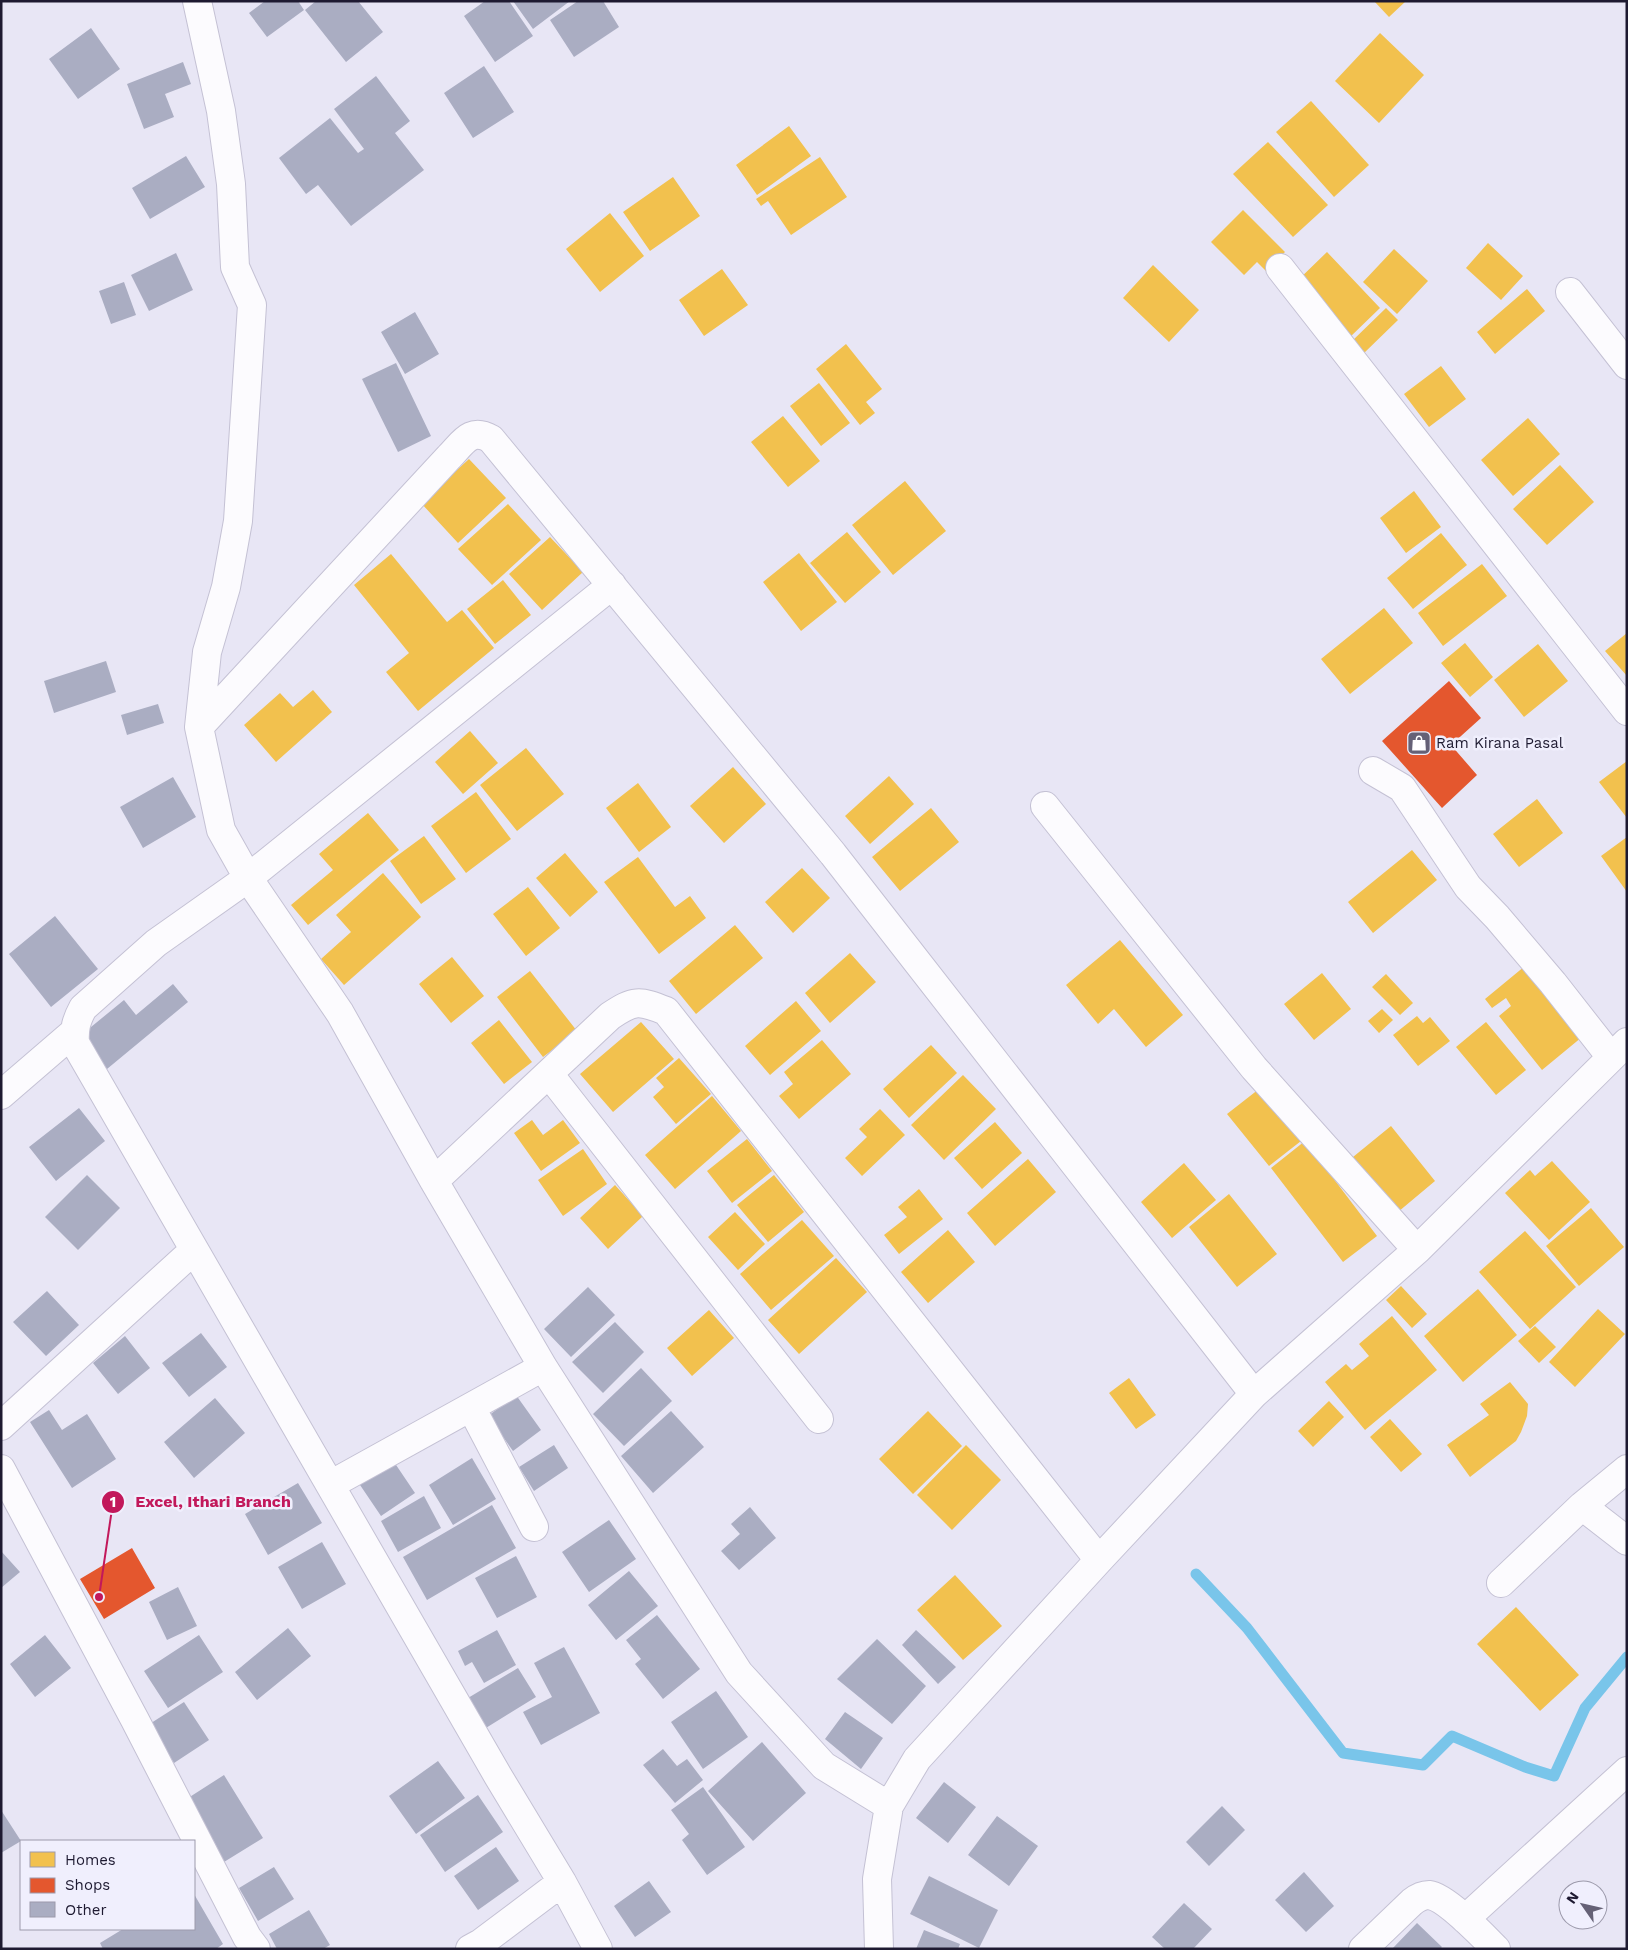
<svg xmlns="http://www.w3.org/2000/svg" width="1628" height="1950" viewBox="0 0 1628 1950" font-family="'Work Sans',sans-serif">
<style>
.homes{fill:#f2c14e}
.shops{fill:#e4572e}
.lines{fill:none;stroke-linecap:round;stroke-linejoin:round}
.stream{stroke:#79c5ea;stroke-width:11}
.building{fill:#aaadc2}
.minor-casing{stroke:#c4c1d4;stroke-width:30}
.minor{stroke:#fcfbfe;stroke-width:28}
.labels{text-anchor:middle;stroke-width:5;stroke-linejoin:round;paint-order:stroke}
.poi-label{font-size:15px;fill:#1e1a31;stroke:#f0effd;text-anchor:start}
.leader{fill:none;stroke:#c2185b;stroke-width:2}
.callout-dot{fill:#c2185b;stroke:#f0effd;stroke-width:2}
.mark-label{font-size:15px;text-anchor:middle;font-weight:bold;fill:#fff}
.callout-label{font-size:16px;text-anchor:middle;font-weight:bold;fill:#c2185b;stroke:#f0effd;stroke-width:5;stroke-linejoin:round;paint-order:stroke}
</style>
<rect width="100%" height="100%" fill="#e8e6f5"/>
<!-- homes -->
<path class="homes" d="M1374 1H1406L1389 17Z
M1380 33 1424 75 1379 123 1335 81Z
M1311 101 1369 165 1334 197 1276 132Z
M789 126 811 156 757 195 736 165Z
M1268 142 1328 205 1293 237 1233 174Z
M820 157 847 197 791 235 768 201 761 206 756 199Z
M673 177 700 216 650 251 623 212Z
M1243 210 1285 252 1266 271 1257 262 1244 275 1211 242Z
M610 213 644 256 600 292 566 249Z
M1488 243 1523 276 1501 300 1466 268Z
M1394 249 1428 281 1397 314 1363 282Z
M1327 252 1380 308 1348 339 1295 283Z
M1153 265 1199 310 1169 342 1123 298Z
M722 269 748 305 704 336 679 300Z
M1527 289 1545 311 1495 354 1477 332Z
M1386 308 1398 320 1362 355 1350 343Z
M846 344 882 389 866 402 875 413 860 425 816 369Z
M1441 366 1466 399 1429 427 1404 394Z
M819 383 850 423 821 446 790 406Z
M783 416 820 461 788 487 751 442Z
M1528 418 1560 454 1513 496 1481 460Z
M469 459 506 498 458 543 421 503Z
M1560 465 1594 502 1547 545 1513 509Z
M905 481 946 531 893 575 852 525Z
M1414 491 1441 527 1406 553 1380 518Z
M508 504 541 540 492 585 458 549Z
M847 532 881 572 845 603 810 563Z
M1441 533 1467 565 1413 609 1387 578Z
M550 537 583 572 542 610 509 574Z
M799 553 837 602 801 631 763 582Z
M391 554 447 622 462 610 494 648 418 711 386 672 409 653 354 585Z
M1482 564 1507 596 1443 646 1418 613Z
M503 580 531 615 495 644 467 609Z
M1384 608 1413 643 1350 694 1321 659Z
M1627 633V676L1605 651Z
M1465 643 1493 677 1470 697 1441 663Z
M1538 644 1568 681 1524 717 1494 680Z
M313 690 332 712 276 762 244 725 280 693 293 707Z
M470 731 498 763 463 794 435 762Z
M526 748 564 794 517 831 480 785Z
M1627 761V818L1599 782Z
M733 767 766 804 724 843 690 806Z
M889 776 914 804 870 844 845 816Z
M638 783 671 827 639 852 606 808Z
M476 792 511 839 466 873 431 826Z
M1537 799 1563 833 1519 867 1493 834Z
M931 808 959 842 900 891 872 857Z
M368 813 399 850 308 925 291 905 333 870 319 854Z
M424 836 456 879 421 904 390 861Z
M1627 837V892L1601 856Z
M1412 850 1437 880 1373 933 1348 902Z
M565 853 598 892 570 917 536 878Z
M638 857 675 907 690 896 706 918 659 954 604 882Z
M802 868 830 898 793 933 765 902Z
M383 873 421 917 344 985 321 959 351 932 336 915Z
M528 887 560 928 526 956 493 914Z
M735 925 763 958 696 1014 669 981Z
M1120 940 1183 1015 1146 1047 1114 1009 1098 1024 1066 985Z
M850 953 876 982 830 1023 805 993Z
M452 957 484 996 451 1023 419 984Z
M1525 966 1582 1037 1542 1070 1499 1016 1511 1006 1506 998 1492 1008 1485 999Z
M530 971 577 1031 543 1057 497 997Z
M1322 973 1351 1009 1314 1040 1284 1004Z
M1386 974 1413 1003 1400 1015 1372 987Z
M796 1001 821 1031 770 1075 745 1046Z
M1382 1009 1393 1020 1379 1033 1368 1021Z
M1417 1016 1423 1023 1430 1017 1450 1041 1418 1066 1393 1035Z
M499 1020 532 1062 504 1084 471 1043Z
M641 1022 674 1059 613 1112 580 1074Z
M1486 1022 1526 1070 1496 1095 1456 1047Z
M822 1040 851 1074 799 1119 779 1096 793 1084 784 1072Z
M931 1045 957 1073 909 1118 883 1089Z
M679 1058 711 1094 676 1124 653 1097 664 1087 656 1078Z
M963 1075 996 1109 944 1160 911 1125Z
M1259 1089 1301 1141 1269 1166 1227 1114Z
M712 1096 741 1131 675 1189 645 1155Z
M880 1109 905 1135 862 1176 845 1158 867 1137 859 1129Z
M532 1120 543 1135 563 1120 580 1143 541 1171 514 1133Z
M995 1122 1022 1153 982 1189 954 1158Z
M1391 1126 1435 1181 1398 1212 1353 1157Z
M747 1139 772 1171 732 1203 707 1171Z
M1305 1141 1377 1236 1343 1262 1271 1168Z
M583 1149 607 1184 563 1216 538 1180Z
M1028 1159 1056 1192 995 1246 967 1213Z
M1552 1161 1590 1202 1549 1240 1505 1193 1530 1170 1535 1176Z
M1184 1163 1216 1200 1172 1238 1141 1202Z
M774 1175 804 1212 768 1242 737 1205Z
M615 1185 643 1216 608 1249 580 1218Z
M919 1189 943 1219 899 1254 884 1235 907 1217 898 1207Z
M1229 1194 1277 1254 1237 1287 1189 1227Z
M1591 1208 1624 1247 1579 1286 1546 1246Z
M735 1212 765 1244 738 1270 708 1237Z
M802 1220 834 1256 771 1310 740 1274Z
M948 1230 975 1262 928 1303 901 1272Z
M1525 1231 1576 1287 1530 1329 1479 1272Z
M836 1258 867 1292 799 1354 768 1320Z
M1401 1286 1427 1314 1412 1328 1386 1300Z
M1478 1289 1517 1335 1463 1382 1424 1336Z
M1598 1309 1625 1334 1575 1387 1549 1362Z
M709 1310 734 1338 692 1376 667 1348Z
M1392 1316 1437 1370 1365 1430 1325 1382 1346 1364 1352 1370 1369 1356 1359 1344Z
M1535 1326 1556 1347 1539 1363 1518 1341Z
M1129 1378 1156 1415 1136 1429 1109 1393Z
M1510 1382 1528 1404 1527 1416 1521 1432 1516 1441 1470 1477 1447 1445 1489 1415 1480 1404Z
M1329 1401 1344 1417 1313 1447 1298 1431Z
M928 1411 962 1446 913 1494 879 1459Z
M1390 1419 1422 1454 1401 1472 1370 1437Z
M966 1445 1001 1480 952 1530 917 1495Z
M955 1575 1002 1626 963 1660 917 1610Z
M1516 1607 1579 1675 1540 1711 1477 1644Z"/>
<!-- shops -->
<path class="shops" d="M1449 681 1481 718 1451 745 1477 775 1442 808 1382 741Z
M132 1548 155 1588 104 1619 80 1579Z"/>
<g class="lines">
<!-- stream -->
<path class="stream" d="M1196 1574 1247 1628 1343 1753 1423 1765 1452 1736 1525 1767 1554 1776 1585 1708 1627 1657"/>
</g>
<!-- building -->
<path class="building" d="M265 1H298L304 10 267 37 249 13Z
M316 1H358L383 32 346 62 305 10Z
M485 1H509L533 36 495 62 464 16Z
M513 1H570L533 29Z
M578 1H603L619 27 574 57 550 20Z
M91 28 120 69 78 99 49 59Z
M183 62 191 84 165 94 174 117 144 129 127 84Z
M484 66 514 112 473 138 444 93Z
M376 76 410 121 395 133 424 170 351 226 318 185 306 194 279 158 330 118 358 153 364 149 334 109Z
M186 156 205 187 150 219 132 188Z
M176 253 193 290 149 311 131 275Z
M124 282 136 315 111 324 99 291Z
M415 312 439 354 405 374 381 332Z
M396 363 431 436 398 452 362 379Z
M106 661 116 692 54 713 44 681Z
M158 704 164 723 127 735 121 715Z
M173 777 196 817 143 848 120 807Z
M55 916 98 969 51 1007 9 954Z
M173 984 188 1002 107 1069 80 1036 124 1000 136 1015Z
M79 1108 105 1141 56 1181 29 1147Z
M87 1175 120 1208 78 1250 45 1217Z
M588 1287 615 1315 571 1357 544 1329Z
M47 1291 79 1325 46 1356 13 1322Z
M615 1322 644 1352 603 1393 572 1362Z
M201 1333 227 1367 189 1397 162 1363Z
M125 1336 150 1368 118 1394 93 1363Z
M641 1368 672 1401 624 1446 593 1414Z
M516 1395 541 1430 513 1451 488 1416Z
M215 1398 245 1433 194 1478 164 1442Z
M49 1410 62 1430 87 1414 116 1459 72 1488 30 1422Z
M671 1411 704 1447 653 1493 621 1456Z
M554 1445 568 1468 534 1491 519 1467Z
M472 1458 496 1499 453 1525 429 1485Z
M392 1459 415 1493 381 1516 358 1482Z
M298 1483 322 1523 268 1555 245 1514Z
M424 1496 441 1528 398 1552 381 1521Z
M492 1505 516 1548 427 1600 403 1557Z
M750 1507 776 1538 739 1570 721 1551 740 1534 731 1524Z
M609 1520 636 1559 589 1592 562 1552Z
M322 1542 346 1584 302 1609 278 1567Z
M1 1551 20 1572 1 1588Z
M516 1556 537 1597 497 1618 475 1578Z
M629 1571 658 1606 616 1640 588 1605Z
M178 1587 197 1626 167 1640 149 1602Z
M657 1615 700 1669 663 1699 635 1664 641 1659 626 1640Z
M288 1628 311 1656 257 1700 235 1672Z
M497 1630 516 1665 484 1683 472 1662 465 1666 458 1651Z
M916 1630 956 1667 938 1684 902 1645Z
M45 1635 71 1668 35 1697 10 1664Z
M199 1635 223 1672 168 1708 144 1671Z
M877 1639 926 1686 892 1724 837 1679Z
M564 1647 600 1713 541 1745 523 1712 552 1697 534 1663Z
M518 1668 536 1697 481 1731 463 1701Z
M716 1691 748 1737 703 1769 671 1722Z
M184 1702 209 1740 174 1763 148 1725Z
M845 1712 883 1738 861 1769 825 1739Z
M762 1742 806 1793 753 1841 708 1791Z
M663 1749 677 1766 687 1759 703 1780 675 1803 643 1765Z
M438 1761 465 1798 416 1834 389 1796Z
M224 1775 263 1838 224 1862 185 1800Z
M944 1782 976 1807 948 1843 916 1818Z
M703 1787 745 1847 707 1875 682 1840 689 1834 671 1810Z
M478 1795 503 1832 445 1872 420 1835Z
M1222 1806 1245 1830 1209 1866 1186 1842Z
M1 1810 21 1841 1 1853Z
M997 1816 1038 1846 1009 1886 968 1855Z
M496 1847 519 1881 478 1910 454 1876Z
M274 1867 294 1899 258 1921 239 1888Z
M1304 1872 1334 1906 1306 1932 1275 1900Z
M929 1876 998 1910 979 1948 910 1914Z
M649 1881 671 1912 635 1937 614 1906Z
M194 1894 223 1944 216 1949H103L100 1943 123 1929H194Z
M1184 1903 1212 1929 1193 1949H1165L1152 1937Z
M309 1910 330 1945 323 1949H277L269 1934Z
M1417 1923 1442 1947 1440 1949H1392Z
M924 1930 960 1944 958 1949H916Z"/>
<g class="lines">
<!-- minor casing -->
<g class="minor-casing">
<path id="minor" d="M197 1 221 111 231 184 235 267 252 305 238 521 226 587 207 652 199 727 221 830 248 878 340 1013 434 1181 543 1367 739 1673 824 1766 889 1806
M1280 268 1627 711
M1570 292 1627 365
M199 727 449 457C463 443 470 427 491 439L833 854 1254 1394
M1373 771 1402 788 1468 887 1497 917 1553 983 1611 1057
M1045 806 1254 1068 1417 1250
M549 1074 819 1419
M1 1095 74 1032
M434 1181 610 1016C634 1000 639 1000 666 1011L1099 1560
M471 1407 534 1527
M1 1426 194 1250
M1 1469 135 1720 247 1937 256 1949
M1627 1469 1582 1506 1627 1541
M330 1485 543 1367
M1501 1583 1582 1506
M1465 1919 1627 1771
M470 1949 481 1943 562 1882
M598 1949 562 1882 498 1776 75 1043C74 1029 76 1021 83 1008L156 943 248 878 612 585
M879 1949 877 1879 889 1806 917 1759 1099 1560 1254 1394 1417 1250 1627 1042
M1363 1949 1412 1902C1417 1898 1422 1895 1429 1895 1446 1897 1483 1936 1496 1949"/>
</g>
<!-- minor -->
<use href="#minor" class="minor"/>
</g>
<!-- icons -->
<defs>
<g id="shop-square" transform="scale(1.25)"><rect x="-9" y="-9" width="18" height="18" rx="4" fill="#656176" stroke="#f0effd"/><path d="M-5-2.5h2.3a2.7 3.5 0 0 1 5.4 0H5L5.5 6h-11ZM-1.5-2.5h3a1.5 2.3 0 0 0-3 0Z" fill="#fff"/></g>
</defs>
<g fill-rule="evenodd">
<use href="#shop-square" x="1419" y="743"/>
</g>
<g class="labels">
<!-- poi labels -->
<g class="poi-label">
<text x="1436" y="748">Ram Kirana Pasal</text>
</g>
</g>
<!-- callouts -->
<path class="leader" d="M99 1597L113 1502"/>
<g class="callout-dot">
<circle cx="99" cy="1597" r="5"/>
<circle cx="113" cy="1502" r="12"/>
</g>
<g class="mark-label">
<text x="113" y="1507">1</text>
</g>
<g class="callout-label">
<text x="213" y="1507">Excel, Ithari Branch</text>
</g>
<!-- border -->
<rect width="1628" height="1950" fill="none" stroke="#1e1a31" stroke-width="5"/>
<!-- legend -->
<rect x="20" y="1840" width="175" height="90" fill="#f0effd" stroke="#9c9aab"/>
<rect x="30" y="1852" width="25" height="15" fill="#f2c14e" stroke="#9c9aab"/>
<text x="65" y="1865" font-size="15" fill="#1e1a31">Homes</text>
<rect x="30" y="1878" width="25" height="15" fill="#e4572e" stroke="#9c9aab"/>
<text x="65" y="1890" font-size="15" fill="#1e1a31">Shops</text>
<rect x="30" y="1902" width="25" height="15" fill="#aaadc2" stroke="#9c9aab"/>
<text x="65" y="1915" font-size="15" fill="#1e1a31">Other</text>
<!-- north arrow -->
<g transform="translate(1583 1905) rotate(304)"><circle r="24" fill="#f0effd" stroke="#9c9aab"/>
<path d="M0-4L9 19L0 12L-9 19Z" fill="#656176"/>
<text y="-8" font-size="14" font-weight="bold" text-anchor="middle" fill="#1e1a31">N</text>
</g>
</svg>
